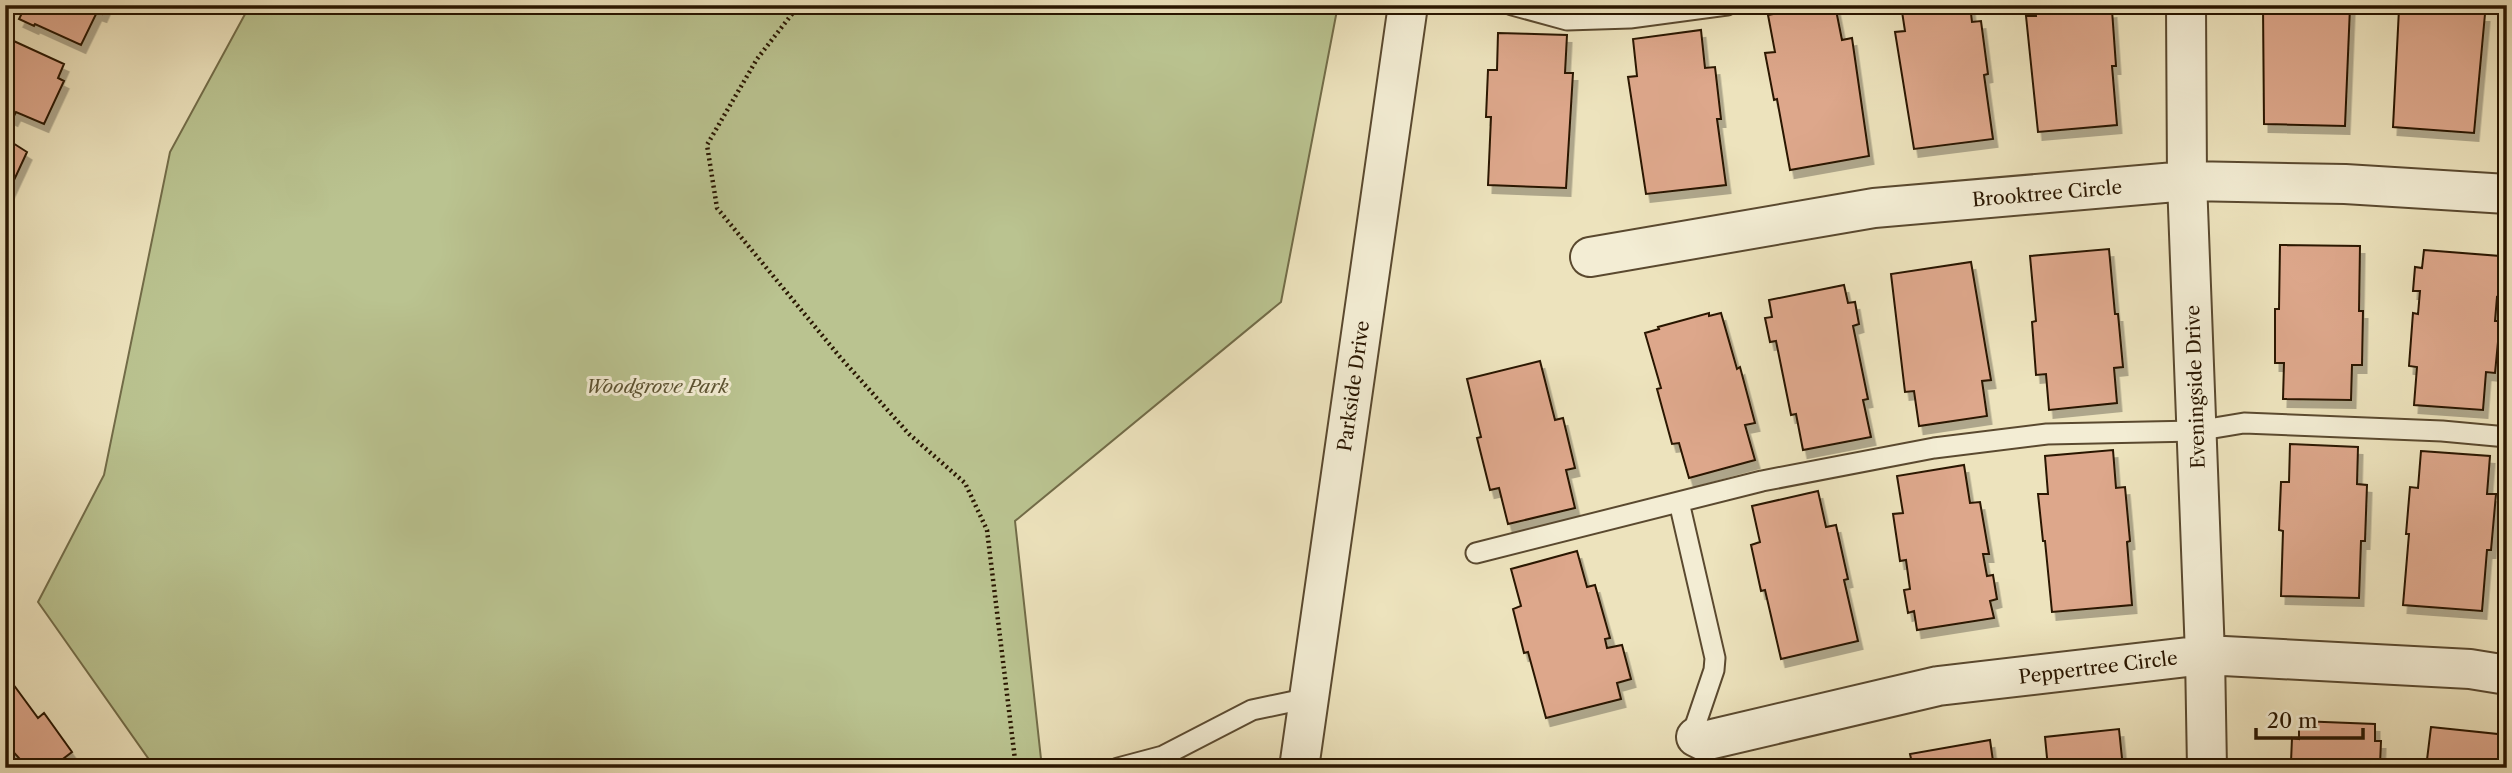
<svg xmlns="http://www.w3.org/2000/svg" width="2512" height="773" viewBox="0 0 2512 773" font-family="'Libre Caslon Text',serif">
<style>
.green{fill:#bac390;stroke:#726c48;stroke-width:2}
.building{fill:#dda78b;stroke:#291600;stroke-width:2;filter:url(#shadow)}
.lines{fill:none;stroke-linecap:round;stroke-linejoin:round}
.lane-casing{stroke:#5a492f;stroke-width:23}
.street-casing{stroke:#5a492f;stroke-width:42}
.path{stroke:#291600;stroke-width:4.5;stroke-dasharray:2 3.5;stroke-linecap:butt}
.lane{stroke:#f3edd4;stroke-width:19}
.street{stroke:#f3edd4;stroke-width:38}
.labels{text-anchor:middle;stroke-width:6;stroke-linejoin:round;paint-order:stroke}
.street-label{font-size:19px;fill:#291600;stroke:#f3edd4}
.park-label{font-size:19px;font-style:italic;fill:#5c5332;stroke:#f3edd4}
</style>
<defs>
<filter id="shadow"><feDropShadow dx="4.5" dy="8" stdDeviation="0" flood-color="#0004"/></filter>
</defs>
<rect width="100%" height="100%" fill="#ede3bd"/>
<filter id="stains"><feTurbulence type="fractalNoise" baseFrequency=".00286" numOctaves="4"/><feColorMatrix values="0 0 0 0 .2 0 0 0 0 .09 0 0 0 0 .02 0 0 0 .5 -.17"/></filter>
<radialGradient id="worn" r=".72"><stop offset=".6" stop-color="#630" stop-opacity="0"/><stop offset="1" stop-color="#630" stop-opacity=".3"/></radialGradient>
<!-- green -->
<path class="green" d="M250 5H1338L1281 302 1015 521 1042 768H155L38 602 104 475 170 152Z"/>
<!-- building -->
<path class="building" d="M26 5H106L102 14 97 12 81 45 35 24 34 26 19 19Z
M1822 5H1835L1842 40 1852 38 1869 156 1790 170 1777 99 1774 100 1765 53 1775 52 1768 15Z
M1901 5H1970L1972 22 1981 21 1988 74 1984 75 1993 139 1914 149 1895 32 1905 31Z
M2035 5H2103L2104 11 2112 10 2116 66H2112L2117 125 2038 132 2026 16H2036Z
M2340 5 2350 7 2345 126 2264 124 2263 6Z
M2408 5H2476V14H2485L2474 133 2393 127 2399 9 2407 10Z
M1701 30 1705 68 1715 67 1721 119H1717L1726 185 1646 194 1628 77 1637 76 1633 39Z
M1498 33 1567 35 1565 73H1573L1566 188 1488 185 1491 117H1486L1488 70H1497Z
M5 37 64 64 58 78 64 81 44 124 16 112 13 118 5 114Z
M5 138 27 152 9 191 5 189Z
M2280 245 2360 246 2359 311H2363L2362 365H2352L2351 400 2283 399 2284 363H2275V309H2279Z
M2109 249 2115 314H2118L2123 367 2114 368 2117 403 2049 410 2046 374 2036 375 2032 322 2036 321 2030 256Z
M2424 250 2500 256 2499 273 2506 274 2504 298 2497 297 2495 321H2500L2495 373 2486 372 2483 410 2414 405 2417 367 2409 366 2413 313 2418 314 2420 291H2413L2415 267 2422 268Z
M1971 262 1991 380 1982 381 1987 416 1919 426 1914 391 1905 392 1891 274Z
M1844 285 1848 303 1855 302 1859 324 1853 326 1868 399 1863 400 1871 437 1803 450 1796 414 1791 415 1776 341 1770 342 1765 318 1772 317 1769 300Z
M1709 313V316L1721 313 1737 369 1740 367 1755 423 1745 425 1755 460 1689 478 1679 443 1672 444 1657 389 1661 388 1645 333 1659 329 1658 327Z
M1540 361 1555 420 1563 418 1575 468 1566 470 1575 508 1508 524 1499 488 1490 490 1477 438 1481 437 1467 379Z
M2290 444 2358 447 2357 484 2367 485 2365 541H2361L2359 598 2281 596 2283 531 2279 530 2281 482H2289Z
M2113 450 2116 488 2125 487 2130 541 2127 542 2132 605 2052 612 2045 541H2043L2038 494H2048L2045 456Z
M2421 451 2490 456 2487 494H2496L2491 550H2487L2482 611 2403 605 2409 534H2406L2410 487 2418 488Z
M1964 465 1970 503 1980 502 1989 554H1983L1987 576 1993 575 1997 599 1990 601 1994 618 1917 630 1914 611 1908 613 1904 590 1910 589 1906 560 1900 561 1893 514 1903 513 1897 476Z
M1818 491 1826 527 1836 525 1848 579 1844 580 1858 641 1781 659 1765 590 1761 591 1751 545 1760 542 1752 506Z
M1577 551 1587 587 1595 585 1610 638 1605 639 1607 648 1622 645 1631 679 1617 683 1621 699 1546 718 1528 652 1524 653 1513 609 1521 606 1511 569Z
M13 684 38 718 44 713 72 752 51 768H5V762L8 766 19 758 8 746 5 748V688Z
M2299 721 2375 724V741H2381L2380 765H2374V768H2297V762H2291L2292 738 2299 739Z
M2431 727 2507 735V768H2426Z
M2119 729 2123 768H2048L2045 737Z
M1990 740 1994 768H1913L1910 754Z"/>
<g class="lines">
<!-- lane casing -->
<g class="lane-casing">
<path id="lane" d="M1512 5 1567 20 1630 18 1727 5
M1679 502 1715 658 1714 670 1694 729 1696 737
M1476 553 1762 481 1934 448 2047 434 2196 431 2244 423 2442 431 2507 437
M1118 768 1163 756 1252 710 1309 698"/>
</g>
<!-- street casing -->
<g class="street-casing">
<path id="street" d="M2186 5 2187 181 2205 655 2207 768
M1590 257 1874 208 2187 181 2345 184 2507 194
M1696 737 1704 741 1938 686 2205 655 2470 669 2507 675
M1299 768 1408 5"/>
</g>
<!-- path -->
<path class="path" d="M799 5 757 59 707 145 717 208 840 357 909 434 965 483 987 530 1016 768"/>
<!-- lane -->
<use href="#lane" class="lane"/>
<!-- street -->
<use href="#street" class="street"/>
</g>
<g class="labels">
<!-- street labels -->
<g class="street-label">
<text transform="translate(2047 193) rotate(-5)" y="7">Brooktree Circle</text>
<text transform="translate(1353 386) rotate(-82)" y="7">Parkside Drive</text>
<text transform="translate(2195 387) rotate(-92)" y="7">Eveningside Drive</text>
<text transform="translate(2098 667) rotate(-7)" y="7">Peppertree Circle</text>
</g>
<!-- park labels -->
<g class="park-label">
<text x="657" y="393">Woodgrove Park</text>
</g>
</g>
<!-- margin -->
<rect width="2512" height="773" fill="none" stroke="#ede3bd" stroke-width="28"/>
<rect x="7" y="7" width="2498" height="759" fill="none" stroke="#291600" stroke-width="3.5"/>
<rect x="14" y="14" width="2484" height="745" fill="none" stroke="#291600" stroke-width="2"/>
<!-- scale -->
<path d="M2256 728v10h107v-10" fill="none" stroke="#291600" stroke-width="3.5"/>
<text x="2267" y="728" font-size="21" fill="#291600" stroke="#f3edd4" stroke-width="5" paint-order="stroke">20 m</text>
<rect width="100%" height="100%" filter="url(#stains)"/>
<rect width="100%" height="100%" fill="url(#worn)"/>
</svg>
